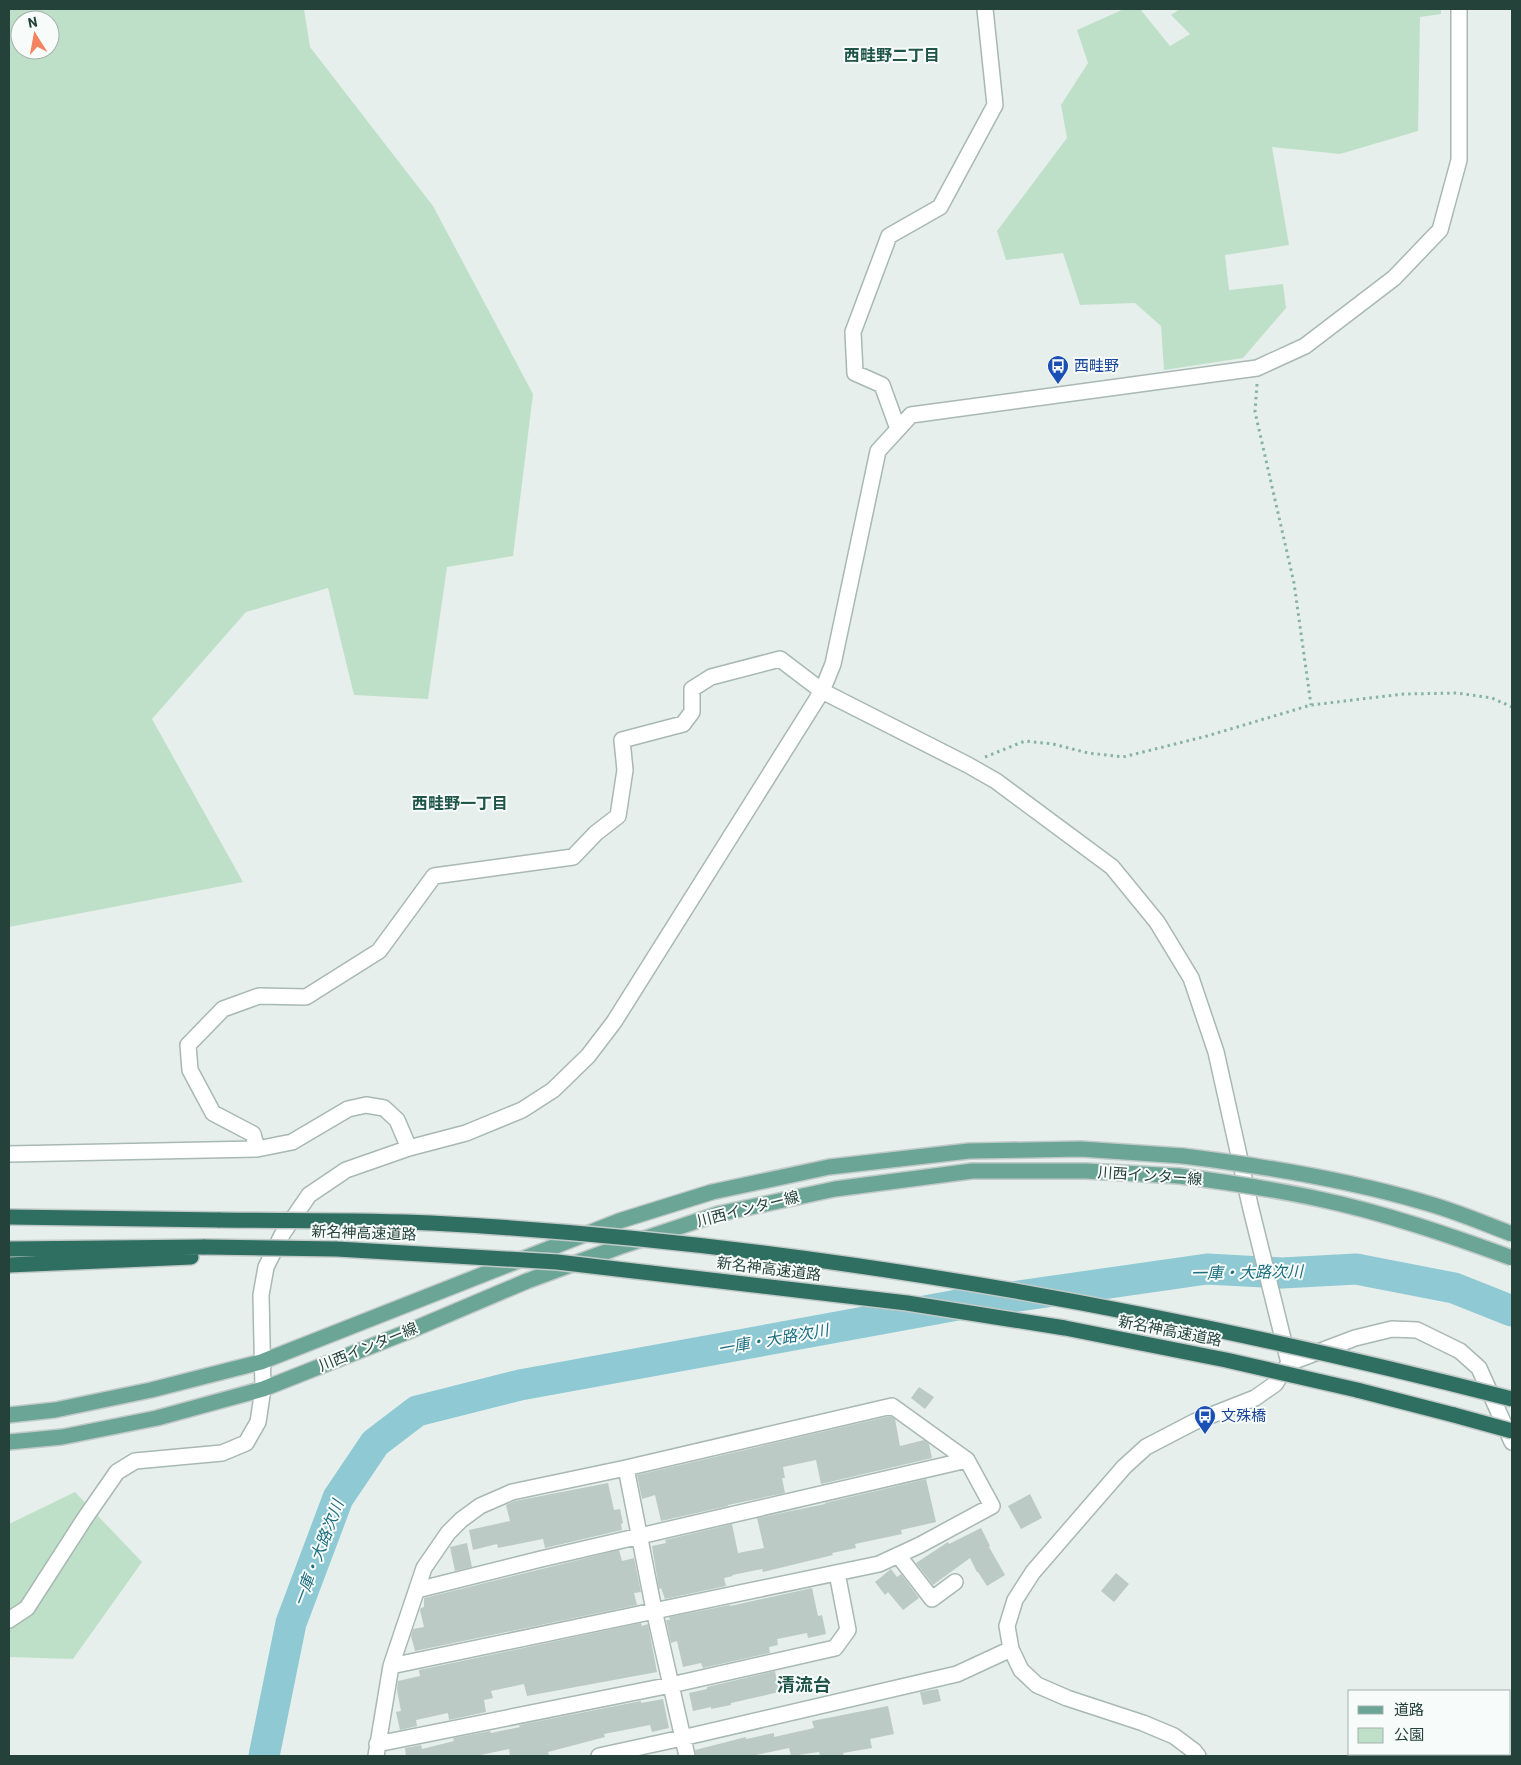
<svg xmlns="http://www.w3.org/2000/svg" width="1521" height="1765" viewBox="0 0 1521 1765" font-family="Barlow,'Noto Sans JP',sans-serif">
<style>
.green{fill:#bfe0c8;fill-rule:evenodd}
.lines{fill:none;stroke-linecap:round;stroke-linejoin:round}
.river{stroke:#8ec9d4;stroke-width:31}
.building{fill:#bbcac4}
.minor-casing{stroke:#a8b8b2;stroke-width:18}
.major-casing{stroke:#c2cac8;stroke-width:18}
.highway-casing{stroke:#c2cac8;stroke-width:18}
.path{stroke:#86b3a5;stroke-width:3;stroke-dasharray:2.5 4;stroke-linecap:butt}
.minor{stroke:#fff;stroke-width:15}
.major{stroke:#6aa596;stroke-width:15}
.highway{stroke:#2f6f62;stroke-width:15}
.major-bridge-casing{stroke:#c2cac8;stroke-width:18;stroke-linecap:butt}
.highway-bridge-casing{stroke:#c2cac8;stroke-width:18;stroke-linecap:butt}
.major-bridge{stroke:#6aa596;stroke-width:15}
.highway-bridge{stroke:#2f6f62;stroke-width:15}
.labels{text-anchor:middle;stroke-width:4;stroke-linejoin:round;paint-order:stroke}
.transit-label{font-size:15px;fill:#164399;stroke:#f7fbf9;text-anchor:start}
.street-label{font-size:15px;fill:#24423a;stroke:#f7fbf9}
.neighbourhood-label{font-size:16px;font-weight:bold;fill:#1f5548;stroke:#f7fbf9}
.water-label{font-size:16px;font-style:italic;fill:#1c6f80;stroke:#f7fbf9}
.quarter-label{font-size:18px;font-weight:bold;fill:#1f5548;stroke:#f7fbf9}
</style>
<rect width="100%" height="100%" fill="#e6efeb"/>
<!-- green -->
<path class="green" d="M9 9H304L310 47 433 206 533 394 513 556 447 567 428 699 354 695 328 588 246 612 152 719 243 882 9 927ZM20 20H50V50H20Z
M1124 9H1140L1170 46 1190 34 1171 15 1180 9H1441V14L1420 17 1418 131 1340 154 1272 147 1289 245 1225 255 1229 290 1283 284 1286 308 1243 358 1164 370 1161 326 1135 303 1080 305 1063 253 1006 260 997 231 1067 138 1061 105 1088 63 1077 30Z
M75 1492 142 1562 73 1659 9 1657V1524Z"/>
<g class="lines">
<!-- river -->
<path class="river" d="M264 1756 291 1623 338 1498 375 1443 417 1411 520 1385 963 1304 1207 1269 1282 1273 1356 1269 1454 1288 1512 1311"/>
</g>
<!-- building -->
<path class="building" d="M919 1387 934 1397 925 1409 911 1398Z
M890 1416 895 1419 900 1446 924 1440 929 1444 932 1458 821 1484 816 1460 783 1467 785 1478H782L785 1493 728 1505V1506L661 1521 655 1495 642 1499 637 1475Z
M926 1479 936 1522 901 1530 902 1534 855 1544 856 1548 832 1553 833 1555 763 1572 762 1569 732 1575 733 1576 724 1578 726 1586 665 1599 661 1588 659 1589 652 1546 666 1543 665 1540 732 1524 738 1553 764 1548 757 1518 825 1504V1503Z
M608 1483 614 1510 620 1509 623 1523 621 1524 622 1530 545 1548 543 1539 498 1548 497 1544 473 1550 469 1530 510 1521 506 1505 515 1501Z
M1030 1494 1042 1518 1021 1529 1008 1506Z
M981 1528 990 1546 989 1547 1005 1575 987 1586 978 1572H977L970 1558 933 1585 916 1563 948 1542 949 1544Z
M467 1543 472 1567 455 1571 450 1547Z
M619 1550 622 1561 634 1558 641 1592 634 1593 637 1605 415 1651 411 1636 413 1629 424 1627 420 1610 421 1608 424 1607V1598Z
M891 1569 897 1577 901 1574 919 1598 903 1610 888 1592 885 1595 875 1582Z
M1116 1573 1129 1584 1114 1602 1101 1591Z
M812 1588 818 1616 822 1615 826 1634 808 1638 807 1633 777 1639 778 1645 769 1647 770 1653 703 1668 701 1663 683 1667 677 1641 671 1643 666 1620H670L669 1617 730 1605V1606Z
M641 1623 642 1626 648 1624 657 1672 527 1696 524 1684 491 1691 493 1698 484 1700 486 1712 449 1720 448 1713 416 1720 417 1726 400 1730 396 1712 401 1711 397 1690 398 1681 420 1676 419 1670Z
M775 1671 779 1692 731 1703V1705L711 1709V1707L693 1711 689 1693 707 1689V1687Z
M938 1689 941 1701 923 1705 920 1692Z
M663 1699 669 1728 652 1732 650 1725 604 1734 605 1737 548 1752 549 1756H510L509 1749 476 1756H406L405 1748 421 1745 422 1749 454 1741 453 1738 490 1731 491 1733 520 1727 519 1725 641 1701V1703Z
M888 1706 894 1734 870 1739 872 1748 843 1753 844 1756H820L819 1752 791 1756 789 1748 751 1756H696L695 1750 746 1737V1739L774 1733V1737L814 1728 812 1721Z"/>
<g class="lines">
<!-- minor casing -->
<g class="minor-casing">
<path id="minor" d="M898 429 882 385 855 373 853 332 889 236 940 207 995 105 985 9
M257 1149 253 1134 213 1113 190 1070 188 1045 223 1009 259 996 306 997 379 951 434 876 573 857 596 833 618 816 625 770 622 740 683 724 692 712V689L711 677 780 659 822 691 968 765 996 781 1112 867 1157 922 1191 978 1216 1052 1250 1205 1289 1363 1275 1384 1255 1398 1194 1422 1146 1447 1124 1467 1033 1572 1015 1600 1007 1626 1011 1649 1021 1670 1037 1685 1067 1698 1143 1723 1174 1736 1194 1751 1198 1756
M9 1154 257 1149 292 1142 348 1109 366 1105 384 1108 397 1120 409 1148
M1289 1363 1355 1338 1392 1329 1417 1330 1460 1351 1479 1368 1512 1442
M892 1406 967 1460 992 1506 920 1545 879 1564 391 1666 424 1568 448 1533 461 1520 480 1506 512 1492 626 1468Z
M626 1468 654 1610 687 1756
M898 1555 932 1599 955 1582
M417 1590 541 1559 967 1460
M9 1620 27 1608 85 1518 117 1472 135 1461 222 1453 246 1443 258 1422 263 1389 261 1295 266 1267 283 1233 309 1195 346 1170 409 1148 466 1133 522 1110 553 1090 588 1056 614 1022 822 691 833 664 878 451 911 415 1257 368 1305 346 1394 278 1440 230 1459 160V9
M377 1744 671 1685 835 1648 848 1630 837 1573
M376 1756 391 1666
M599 1756 682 1738 957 1674 1011 1649"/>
</g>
<!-- major casing -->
<g class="major-casing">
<path id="major" d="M9 1415 55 1410 151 1390 261 1362 619 1221 712 1192 829 1167 969 1151 1081 1149 1183 1156
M9 1442 62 1437 157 1418 263 1389 407 1332 527 1281 619 1247 718 1214 835 1189 972 1171H1086L1179 1176"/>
</g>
<!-- highway casing -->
<g class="highway-casing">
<path id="highway" d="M9 1217 220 1220
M9 1249 205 1247
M9 1265 191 1257
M1357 1390 1454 1415"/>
</g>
<!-- path -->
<path class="path" d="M1257 384 1255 412 1294 583 1311 705
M985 757 1025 741 1053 744 1088 753 1123 757 1207 736 1311 705 1404 694 1457 693 1492 698 1512 707"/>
<!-- minor -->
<use href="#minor" class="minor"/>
<!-- major -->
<use href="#major" class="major"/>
<!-- highway -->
<use href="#highway" class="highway"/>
<!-- major-bridge casing -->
<g class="major-bridge-casing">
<path id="major-bridge" d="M1183 1156C1264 1166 1344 1179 1423 1202 1453 1210 1483 1223 1512 1234
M1179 1176C1226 1182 1273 1189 1319 1199 1385 1213 1449 1235 1512 1258"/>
</g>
<!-- highway-bridge casing -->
<g class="highway-bridge-casing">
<path id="highway-bridge" d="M220 1220C290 1221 361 1220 431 1223 796 1242 1158 1308 1512 1399
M205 1247 337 1249 557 1262 907 1303 1065 1328 1226 1360 1357 1390
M1454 1415 1512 1431"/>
</g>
<!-- major-bridge -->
<use href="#major-bridge" class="major-bridge"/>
<!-- highway-bridge -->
<use href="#highway-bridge" class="highway-bridge"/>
</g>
<!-- icons -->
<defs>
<g id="bus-pin" transform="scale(1.125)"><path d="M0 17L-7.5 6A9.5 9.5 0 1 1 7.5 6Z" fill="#1a4fb4" stroke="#f7fbf9"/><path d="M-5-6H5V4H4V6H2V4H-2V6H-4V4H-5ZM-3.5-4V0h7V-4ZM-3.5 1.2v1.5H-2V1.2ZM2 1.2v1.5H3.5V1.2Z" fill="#fff"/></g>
</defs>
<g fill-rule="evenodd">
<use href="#bus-pin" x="1058" y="366"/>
<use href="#bus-pin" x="1205" y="1416"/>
</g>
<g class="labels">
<!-- transit labels -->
<g class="transit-label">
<text x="1074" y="371">西畦野</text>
<text x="1221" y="1421">文殊橋</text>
</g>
<!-- street labels -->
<g class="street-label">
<text transform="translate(1150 1176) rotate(4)" y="5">川西インター線</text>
<text transform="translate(748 1209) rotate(-14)" y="5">川西インター線</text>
<text transform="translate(364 1233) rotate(2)" y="5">新名神高速道路</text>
<text transform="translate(769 1269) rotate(7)" y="5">新名神高速道路</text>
<text transform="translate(1170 1331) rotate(11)" y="5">新名神高速道路</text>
<text transform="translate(368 1347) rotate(-22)" y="5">川西インター線</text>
</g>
<!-- neighbourhood labels -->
<g class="neighbourhood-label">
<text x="892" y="61">西畦野二丁目</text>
<text x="460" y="809">西畦野一丁目</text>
</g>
<!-- water labels -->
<g class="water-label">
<text transform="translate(1247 1272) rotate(-1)" y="6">一庫・大路次川</text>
<text transform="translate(773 1339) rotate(-10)" y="6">一庫・大路次川</text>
<text transform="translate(318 1553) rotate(-69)" y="6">一庫・大路次川</text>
</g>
<!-- quarter labels -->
<g class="quarter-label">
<text x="804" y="1691">清流台</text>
</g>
</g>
<!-- border -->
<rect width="1521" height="1765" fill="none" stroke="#24423a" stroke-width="20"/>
<!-- legend -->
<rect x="1348" y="1690" width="162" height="65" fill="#f7fbf9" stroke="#a3b1ad"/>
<rect x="1358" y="1706" width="25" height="8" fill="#6aa596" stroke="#a3b1ad"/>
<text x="1394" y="1715" font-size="15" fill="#24423a">道路</text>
<rect x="1358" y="1728" width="25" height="15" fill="#bfe0c8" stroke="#a3b1ad"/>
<text x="1394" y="1740" font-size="15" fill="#24423a">公園</text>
<!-- north arrow -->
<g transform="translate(35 35) rotate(349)"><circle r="24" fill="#f7fbf9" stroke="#a3b1ad"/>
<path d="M0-4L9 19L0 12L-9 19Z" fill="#f4845f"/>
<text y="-8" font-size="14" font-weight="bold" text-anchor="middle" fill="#24423a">N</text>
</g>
</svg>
